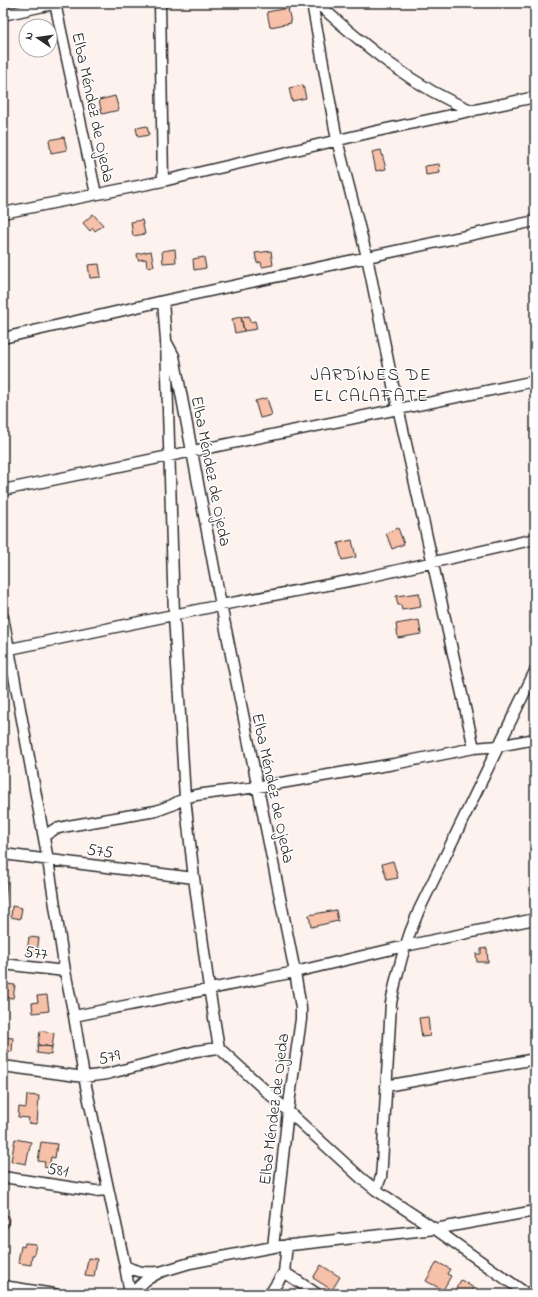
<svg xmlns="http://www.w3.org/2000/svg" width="538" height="1297" viewBox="0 0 538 1297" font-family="'Indie Flower',sans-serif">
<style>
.building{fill:#f6c0a9;stroke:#2b2b2b}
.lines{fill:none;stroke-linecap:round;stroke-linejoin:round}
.street-casing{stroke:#2b2b2b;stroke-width:13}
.street{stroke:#fff;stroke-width:10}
.labels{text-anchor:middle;stroke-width:3;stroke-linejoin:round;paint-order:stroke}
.street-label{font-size:17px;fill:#2b2b2b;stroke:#fff}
.neighbourhood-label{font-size:18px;letter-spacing:1px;fill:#2b2b2b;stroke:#fff}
</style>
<rect width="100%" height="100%" fill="#fdf2ee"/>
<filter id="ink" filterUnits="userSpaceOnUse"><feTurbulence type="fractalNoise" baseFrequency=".025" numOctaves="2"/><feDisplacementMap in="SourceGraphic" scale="8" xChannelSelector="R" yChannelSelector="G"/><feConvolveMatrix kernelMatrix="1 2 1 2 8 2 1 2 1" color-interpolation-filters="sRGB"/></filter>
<g filter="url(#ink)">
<!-- building -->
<path class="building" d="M288 8 291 23 270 27 267 12Z
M303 85 306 98 292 101 289 88Z
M115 96 119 110 102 114 99 100Z
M147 126 149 135 138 137 136 128Z
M64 137 67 150 51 153 49 140Z
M381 150 386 169 376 171 372 152Z
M439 164 440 173 426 175 425 166Z
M93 214 103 225 95 231 93 228 90 231 83 223Z
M142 220 145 234 133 236 131 222Z
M175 249 176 262 163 263 162 251Z
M151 251 154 266 147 267 146 259 138 260 137 254Z
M271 251 273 265 262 267 261 262 257 263 255 253Z
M204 257 206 268 194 270 193 259Z
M99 264 101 277 90 278 88 265Z
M249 316 250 322 255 321 257 329 244 331 241 317Z
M241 317 244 331 235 333 232 319Z
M267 398 272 415 260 418 255 401Z
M398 528 404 544 392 549 386 533Z
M352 540 356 557 342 560 338 543Z
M419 593 421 607 402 610 401 605H398L396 596Z
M419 620 421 634 398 638 396 624Z
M393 861 398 878 387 880 382 864Z
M3 882H7L5 902 3 901Z
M12 906 22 908 20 919 11 917Z
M336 910 338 921 311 927 309 915Z
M29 937 39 938 37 953 27 952Z
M487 948 488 962H477L476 954H481V949Z
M6 984 15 985 13 998 4 997Z
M47 995 49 1011 33 1013 32 1003 38 1002 37 996Z
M428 1017 430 1036 422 1037 419 1018Z
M40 1031 54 1033 52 1047 38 1045Z
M3 1037 13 1038 12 1052 3 1050Z
M38 1045 52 1047 51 1055 37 1053Z
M27 1095 39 1096 37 1124 28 1123 29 1118 18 1117 19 1107 26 1108Z
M15 1139 31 1142 26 1164 11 1161Z
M41 1142 57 1144 55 1158 51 1157 49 1168 44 1167 45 1162 38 1161Z
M3 1215 9 1216 8 1227 3 1226Z
M25 1243 36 1244 34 1255H32L31 1265 18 1263 21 1246 24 1247Z
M88 1258 97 1259 94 1277 85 1276Z
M437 1262 450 1269 447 1274 451 1276 443 1290 426 1281Z
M321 1265 340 1277 332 1290 313 1278Z
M461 1280 474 1288 470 1294H461L455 1290Z"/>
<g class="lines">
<!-- street casing -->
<g class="street-casing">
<path id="street" d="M55 3 96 194
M160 3 163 181
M312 3 337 140 367 257 393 385 474 748
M317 3C365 46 413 87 473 111
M3 15 57 3
M3 213 163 181 377 131 535 97
M163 301 166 340 174 615 185 798 194 878 209 988 219 1048 361 1178 376 1190 435 1229 527 1294
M3 338 163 301 535 221
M167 343 174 356 221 605 295 972 301 1008V1019L288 1111 273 1247
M3 490 535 381
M3 617 48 860 65 971 74 1016 84 1077 125 1266 130 1294
M10 649 221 605 359 579 535 539
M44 836 55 829 68 826 156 811 172 805 185 798 196 795 257 787 394 764 474 748 498 746 535 739
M3 854 194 878
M3 964 65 971
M74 1016 295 972 405 946 535 919
M3 1066 84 1077 107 1074 196 1051 219 1048
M386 1086 535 1059
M3 1177 95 1191 108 1190
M376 1190 381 1177 382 1165 391 1003C397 971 406 940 419 910L535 671
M125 1266C136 1272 145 1273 158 1272
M284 1272 317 1294
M3 1286 54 1294
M131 1294 146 1280 160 1272 190 1263 273 1247 435 1229 535 1211
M270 1294 284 1272 287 1245"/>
</g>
<!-- street -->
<use href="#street" class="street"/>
</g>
</g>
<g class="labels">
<!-- street labels -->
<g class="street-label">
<text transform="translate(94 107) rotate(78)" y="6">Elba Méndez de Ojeda</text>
<text transform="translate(212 471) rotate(79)" y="6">Elba Méndez de Ojeda</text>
<text transform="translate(274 788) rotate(78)" y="6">Elba Méndez de Ojeda</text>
<text transform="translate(100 850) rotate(7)" y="6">575</text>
<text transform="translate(36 952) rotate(7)" y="6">577</text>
<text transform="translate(109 1056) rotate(-12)" y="6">579</text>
<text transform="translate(273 1109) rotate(-83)" y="6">Elba Méndez de Ojeda</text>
<text transform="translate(58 1169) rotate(9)" y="6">581</text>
</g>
<!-- neighbourhood labels -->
<g class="neighbourhood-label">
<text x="371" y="380">JARDÍNES DE<tspan x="371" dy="21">EL CALAFATE</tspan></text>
</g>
</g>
<!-- margin -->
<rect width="538" height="1297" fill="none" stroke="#fff" stroke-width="16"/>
<rect x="8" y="8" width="522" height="1281" fill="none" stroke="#2b2b2b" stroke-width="1.5" filter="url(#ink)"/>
<!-- north arrow -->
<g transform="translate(38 38) rotate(283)"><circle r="19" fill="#ffffff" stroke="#aaaaaa"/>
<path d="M0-3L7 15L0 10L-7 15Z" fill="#2b2b2b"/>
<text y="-6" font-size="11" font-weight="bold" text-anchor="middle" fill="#2b2b2b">N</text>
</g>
</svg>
